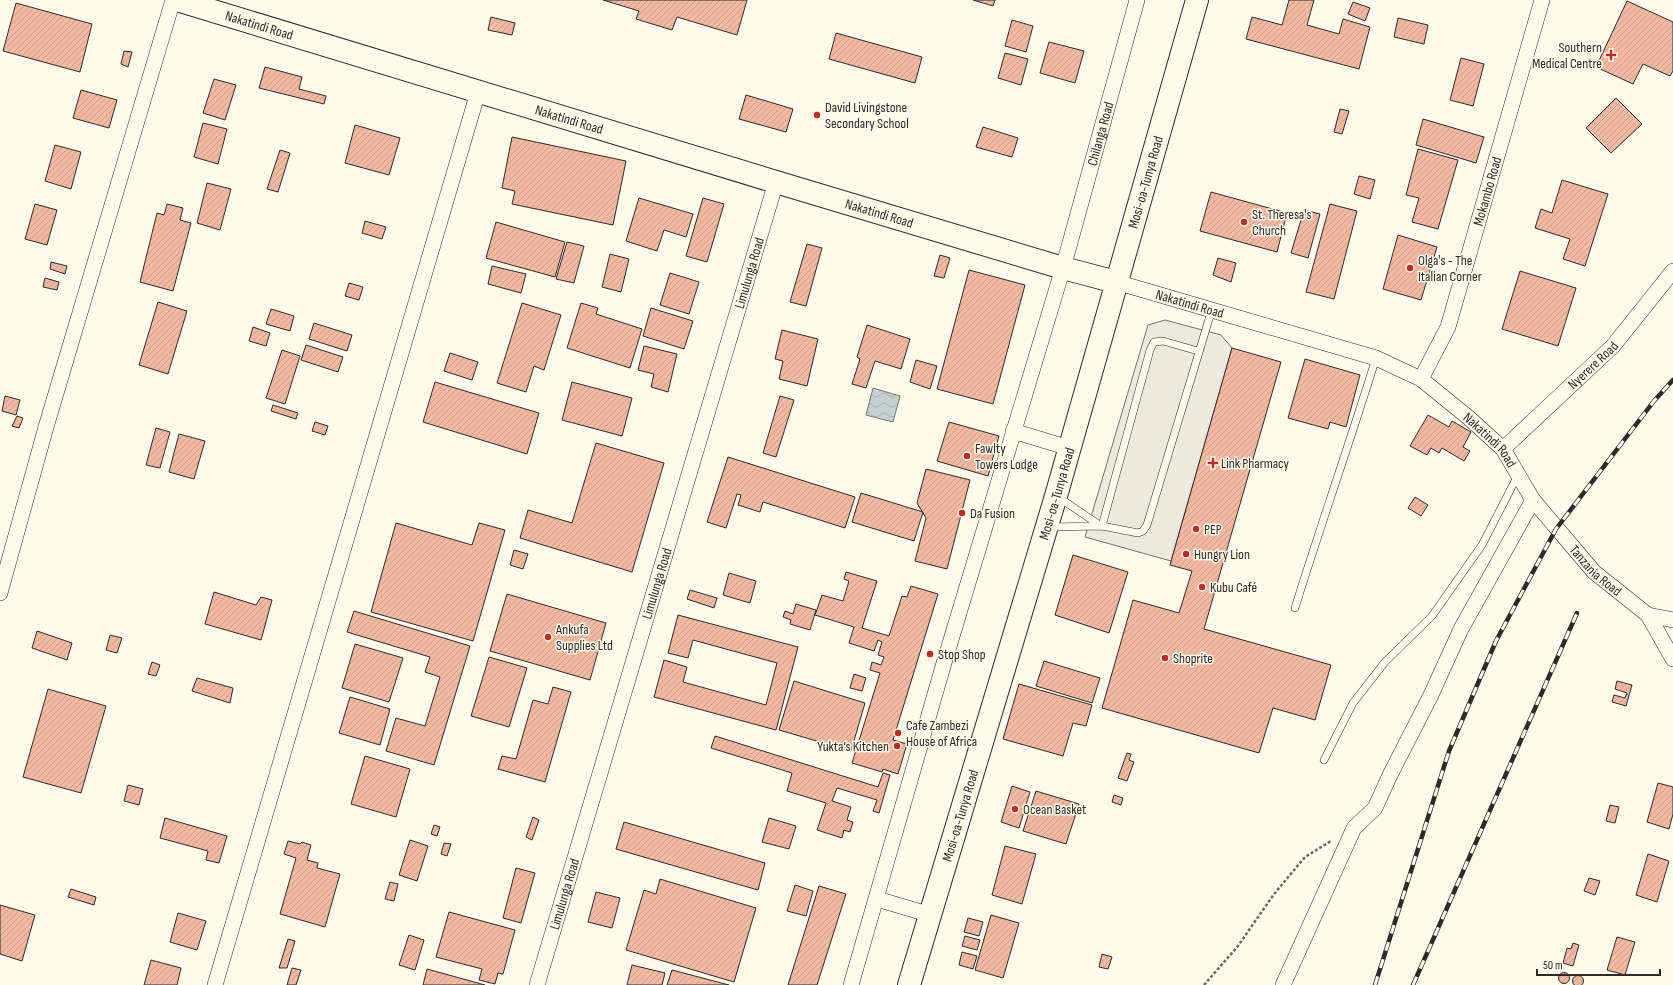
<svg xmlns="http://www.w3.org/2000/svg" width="1673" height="985" viewBox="0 0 1673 985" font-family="'Sofia Sans Condensed',sans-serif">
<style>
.parking{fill:#eceadb;stroke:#74746e}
.water{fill:url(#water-waves);stroke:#74746e}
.building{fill:url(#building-hatch);stroke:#2b2b2b}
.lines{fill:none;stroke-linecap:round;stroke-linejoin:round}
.lane-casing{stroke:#2b2b2b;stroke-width:8}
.street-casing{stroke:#2b2b2b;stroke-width:16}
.highway-casing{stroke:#2b2b2b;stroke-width:24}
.path{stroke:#6a6964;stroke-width:2.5;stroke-dasharray:3 2;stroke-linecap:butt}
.lane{stroke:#fdfbea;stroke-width:7}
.street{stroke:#fdfbea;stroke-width:15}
.highway{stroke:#fdfbea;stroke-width:22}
.rail-casing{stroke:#2b2b2b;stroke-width:4.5}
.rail{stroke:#fdfbea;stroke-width:3;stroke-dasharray:9;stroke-linecap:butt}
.poi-dot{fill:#c62828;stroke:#fdfbea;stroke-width:1.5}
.labels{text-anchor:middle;stroke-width:3;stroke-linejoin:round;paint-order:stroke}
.street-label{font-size:14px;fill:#2b2b2b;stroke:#fdfbea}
.poi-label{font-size:14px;fill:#2b2b2b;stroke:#fdfbea;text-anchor:start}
</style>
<defs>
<pattern id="water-waves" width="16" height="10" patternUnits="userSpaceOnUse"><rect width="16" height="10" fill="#c7d0d0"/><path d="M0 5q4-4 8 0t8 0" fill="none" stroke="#abb3b3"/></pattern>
<pattern id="building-hatch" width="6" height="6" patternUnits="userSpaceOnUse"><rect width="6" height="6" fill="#f2b8a0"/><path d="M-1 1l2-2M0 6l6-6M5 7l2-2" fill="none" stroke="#d09e8a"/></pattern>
</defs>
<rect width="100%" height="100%" fill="#fdfbea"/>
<!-- parking -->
<path class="parking" d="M1165 320 1221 335 1232 348 1171 561 1085 537 1148 325Z"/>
<!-- water -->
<path class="water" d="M873 388 900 396 893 422 866 415Z"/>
<!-- building -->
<path class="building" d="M603 0H747L737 35 677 17 672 30 636 19 639 11Z
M973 0H995L993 6Z
M1289 0H1314L1307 25 1339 34 1343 19 1370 27 1359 69 1246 39 1252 17 1282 25Z
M1627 1 1673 22V71L1670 76 1643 64 1633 84 1596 67Z
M1353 2 1370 8 1365 21 1348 14Z
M16 3 92 24 80 72 3 51Z
M491 17 515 23 512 35 488 30Z
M1398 18 1428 25 1424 44 1394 37Z
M1012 20 1033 26 1026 52 1005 46Z
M836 33 922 57 915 83 829 59Z
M1049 42 1084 51 1075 83 1040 73Z
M124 51 132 52 128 67 121 64Z
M1005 53 1028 59 1021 85 998 78Z
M1461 58 1484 64 1473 106 1450 100Z
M265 67 302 77 299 89 326 96 324 104 259 88Z
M214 79 236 85 225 120 203 113Z
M81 90 117 100 109 128 73 118Z
M746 95 793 109 786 132 739 119Z
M1616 98 1642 124 1611 153 1586 128Z
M1340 109 1349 111 1342 134 1334 132Z
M1423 119 1484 137 1476 163 1416 145Z
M203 123 227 129 218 164 194 157Z
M355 125 400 138 389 175 345 163Z
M983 127 1018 138 1012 157 976 147Z
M512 137 626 161 613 225 512 204 515 191 502 188Z
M55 145 81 152 71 189 45 181Z
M1418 149 1458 160 1438 229 1412 222 1419 198 1406 195Z
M280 150 290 153 278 192 267 189Z
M1359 176 1375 180 1370 199 1354 194Z
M1562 180 1608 194 1585 266 1563 259 1570 239 1535 228 1541 209 1552 213Z
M207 183 231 189 220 230 197 223Z
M1211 192 1287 213 1277 252 1200 231Z
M639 198 693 214 686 237 664 230 657 251 626 241Z
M703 198 724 204 707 262 686 256Z
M35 204 57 210 47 245 25 239Z
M167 204 183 208 180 220 191 223 173 291 140 282 157 213 164 215Z
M1330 204 1357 211 1334 299 1306 292Z
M1304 210 1320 214 1308 258 1291 253Z
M365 221 386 227 382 239 362 233Z
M496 222 565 242 555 277 486 258Z
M1398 235 1437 247 1421 300 1383 289Z
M567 242 584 246 574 283 556 279Z
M807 244 822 248 806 306 790 302Z
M610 254 629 259 621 292 602 287Z
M940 255 950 258 944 278 934 276Z
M1218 258 1236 263 1231 282 1213 275Z
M51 262 67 266 65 274 50 269Z
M492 266 526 274 521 293 488 284Z
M969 270 1025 285 993 404 937 389Z
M1520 271 1576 288 1558 346 1502 329Z
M670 273 699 282 689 314 660 305Z
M45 278 59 282 57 290 43 287Z
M349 283 363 287 359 300 345 296Z
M158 302 187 311 168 374 139 365Z
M522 303 561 315 544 370 534 366 526 392 497 383Z
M581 303 598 308 596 314 642 329 630 368 567 348Z
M651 308 693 321 684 349 643 336Z
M271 309 294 316 290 331 266 324Z
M314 323 352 335 347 351 309 339Z
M867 325 910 339 901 369 875 361 866 388 852 384 860 359 857 357Z
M253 327 270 333 266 346 249 341Z
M782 330 818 339 807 386 779 379 783 361 775 359Z
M306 345 343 357 338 372 301 360Z
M644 346 677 354 668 392 651 387 654 374 638 370Z
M1232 348 1281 362 1204 629 1331 665 1315 720 1273 708 1259 753 1102 708 1133 600 1179 613 1192 571 1170 565Z
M282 350 300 356 285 404 266 398Z
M450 353 478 362 472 380 444 371Z
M1305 359 1360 375 1346 427 1330 422 1328 429 1288 418Z
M916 360 937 366 930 389 910 382Z
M435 382 539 413 527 454 423 422Z
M572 382 632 398 622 436 562 420Z
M5 396 20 400 16 415 2 411Z
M780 396 794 400 776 457 763 453Z
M273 405 298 413 296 419 271 411Z
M1428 415 1449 427 1452 421 1471 432 1463 447 1470 451 1464 461 1442 448 1439 453 1431 448 1427 455 1410 446Z
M17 416 23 418 19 428 12 426Z
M315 422 328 426 325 435 312 431Z
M949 422 999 436 988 476 937 461Z
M156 428 170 432 160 468 146 465Z
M179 434 205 441 194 479 169 472Z
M596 443 664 463 632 572 520 538 528 510 572 523Z
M728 457 855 497 845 528 763 502 760 512 738 505 741 495 737 494 726 528 707 522Z
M926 469 970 480 947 569 915 561 926 518 917 503Z
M861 493 923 512 914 541 852 522Z
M1415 497 1428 505 1421 516 1408 508Z
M396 523 472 545 479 523 505 530 473 641 371 612Z
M514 550 528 554 523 569 510 565Z
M1073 555 1128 572 1109 633 1055 615Z
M846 572 877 581 862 628 889 636 902 596 907 597 911 586 938 594 893 740 907 744 898 774 883 769 882 772 852 763 880 673 870 670 872 662 881 665 884 657 878 655 882 642 878 640 874 651 849 643 854 627 815 615 822 595 843 601 849 581 844 579Z
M729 573 756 581 750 603 723 595Z
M690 590 717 598 714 608 687 599Z
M214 592 256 605 261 597 272 600 261 640 205 624Z
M507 594 606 623 590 680 490 651Z
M796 604 816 610 810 630 790 624 791 620 783 617 785 611 793 614Z
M354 611 470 646 434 765 386 751 396 718 425 726 440 677 425 672 430 657 347 632Z
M678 615 798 647 776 730 654 697 664 660 687 667 683 682 766 705 777 663 693 640 688 658 668 653Z
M37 631 72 643 67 660 32 648Z
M110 635 122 638 117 653 106 650Z
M355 644 403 658 389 702 342 688Z
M489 657 527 668 509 727 471 716Z
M1044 661 1100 678 1092 703 1036 686Z
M152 662 160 665 156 676 148 674Z
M854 674 866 678 862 691 850 688Z
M197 678 233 688 230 703 192 691Z
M794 681 865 703 851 751 779 730Z
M1617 681 1632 685 1626 706 1612 702 1614 695 1625 698 1627 693 1615 689Z
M1019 684 1092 705 1086 726 1073 723 1063 756 1003 739Z
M553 687 571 692 545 782 498 769 502 756 516 759 533 700 548 704Z
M48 689 106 706 81 793 23 777Z
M350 697 390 709 380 745 339 733Z
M715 736 878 787 883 773 890 775 879 813 873 811 877 800 837 788 832 801 851 807 847 820 853 822 850 832 844 830 842 838 817 830 826 803 787 791 792 773 711 748Z
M1127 753 1131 754 1129 760 1134 762 1127 781 1118 778Z
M365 756 410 769 396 817 351 804Z
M1658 783 1673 787V814L1669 829 1647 822Z
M128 785 143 789 139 805 124 801Z
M1012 786 1030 792 1019 828 1001 822Z
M1036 791 1079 804 1066 844 1023 831Z
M1114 795 1123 798 1121 805 1112 802Z
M1610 805 1619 807 1615 823 1606 821Z
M533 817 539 820 532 840 526 837Z
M165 818 227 836 219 863 206 860 208 851 160 838Z
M769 818 796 826 789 849 762 842Z
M624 822 765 863 758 890 616 849Z
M434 825 440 827 437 836 431 834Z
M410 840 428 846 417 881 399 875Z
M288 841 300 844 302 842 311 845 307 860 318 863 317 868 340 874 325 927 280 914 296 858 284 854Z
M444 843 451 844 447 856 441 854Z
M1005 846 1036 854 1022 904 992 895Z
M1648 854 1669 861 1657 902 1636 895Z
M516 868 535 873 521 923 503 918Z
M1589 878 1600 881 1595 895 1584 891Z
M660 879 756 908 734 982 626 950 644 890 656 894Z
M390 882 398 884 394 901 385 899Z
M795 885 813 891 806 916 787 911Z
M819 886 846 894 817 985H788Z
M71 889 96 897 94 905 68 897Z
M596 892 620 898 612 928 588 922Z
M0 905 35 915 22 961 0 954Z
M449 912 515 930 503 974 498 973 495 984 479 980 482 969 436 957Z
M178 913 206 921 197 950 170 942Z
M991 915 1019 923 1003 978 975 970Z
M968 918 983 922 979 936 964 932Z
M409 935 424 940 415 970 399 965Z
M965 936 980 940 977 950 962 946Z
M1617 937 1635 942 1625 975 1607 970Z
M288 939 295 941 287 968H279Z
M1573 943 1579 945 1573 966 1563 963 1567 948 1571 949Z
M962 952 977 956 973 969 959 965Z
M1102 954 1112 957 1108 969 1099 967Z
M151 960 181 968 177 985H144Z
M632 965 665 973 662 985H627Z
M292 968 301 970 296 985H287Z
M427 969 485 985H423Z
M672 970 729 985H667Z
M1558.5 978a5.5 5.5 0 1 1 11 0a5.5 5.5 0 1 1-11 0Z
M1572.5 981a5.5 5.5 0 1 1 11 0a5.5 5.5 0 1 1-11 0Z"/>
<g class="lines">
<!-- lane casing -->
<g class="lane-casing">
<path id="lane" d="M1058 497 1101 526
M1102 526 1150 350 1154 342 1163 341 1198 351
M1050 527 1102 526 1138 533 1143 531 1147 525 1212 309
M1295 608C1321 524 1350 442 1376 358
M1324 760 1353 703 1385 662 1432 616 1482 545 1518 475"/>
</g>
<!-- street casing -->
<g class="street-casing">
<g id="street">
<path id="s1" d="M1116 282 1376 358 1421 379 1469 418 1503 449 1533 500 1594 572 1648 615 1673 620"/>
<path id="s2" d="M1421 379 1448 327 1542 0"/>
<path d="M1013 431 1069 448"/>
<path id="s3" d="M1503 449 1613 346 1673 271"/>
<path d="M0 593 46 427 173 0"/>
<path d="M1648 615 1673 659"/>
<path d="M877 899 931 915"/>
<path d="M215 985 478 92"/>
<path id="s4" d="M537 985 776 182"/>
<path id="s5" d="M851 985 944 663 1063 268 1137 0"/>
<path d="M1283 985 1354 828 1375 808 1390 775 1431 695 1461 629 1533 500"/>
</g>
</g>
<!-- highway casing -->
<g class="highway-casing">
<g id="highway">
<path id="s6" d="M177 0 776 182 1063 268 1116 282"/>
<path id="s7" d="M909 985 1056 496 1197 0"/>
</g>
</g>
<!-- path -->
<path class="path" d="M1204 985 1238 946 1274 894 1305 857 1331 841"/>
<!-- lane -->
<use href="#lane" class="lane"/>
<!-- street -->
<use href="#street" class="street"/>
<!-- highway -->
<use href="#highway" class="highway"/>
<!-- rail casing -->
<g class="rail-casing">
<path id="rail" d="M1375 985 1449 751 1496 641 1556 529 1654 401 1673 380
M1413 985 1577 613"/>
</g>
<!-- rail -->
<use href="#rail" class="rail"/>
</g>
<!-- markers -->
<g class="poi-dot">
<path d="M1609 49h4v4h4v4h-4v4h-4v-4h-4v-4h4z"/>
<circle cx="817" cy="115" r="4"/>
<circle cx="1244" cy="222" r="4"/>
<circle cx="1410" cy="268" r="4"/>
<circle cx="967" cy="456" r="4"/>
<path d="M1211 457h4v4h4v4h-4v4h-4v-4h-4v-4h4z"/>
<circle cx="962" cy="513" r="4"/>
<circle cx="1196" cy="529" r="4"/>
<circle cx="1186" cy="554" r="4"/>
<circle cx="1202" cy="587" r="4"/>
<circle cx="548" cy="637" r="4"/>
<circle cx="930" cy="654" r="4"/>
<circle cx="1165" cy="658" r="4"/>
<circle cx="898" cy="733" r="4"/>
<circle cx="897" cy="746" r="4"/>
<circle cx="1015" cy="809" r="4"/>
</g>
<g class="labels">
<!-- street labels -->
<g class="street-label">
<text dy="5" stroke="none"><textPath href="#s6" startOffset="86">Nakatindi Road</textPath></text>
<text dy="5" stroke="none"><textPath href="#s6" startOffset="410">Nakatindi Road</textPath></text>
<text dy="5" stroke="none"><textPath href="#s5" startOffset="887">Chilanga Road</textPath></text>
<text dy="5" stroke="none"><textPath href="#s7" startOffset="837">Mosi-oa-Tunya Road</textPath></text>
<text dy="5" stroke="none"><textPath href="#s2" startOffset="200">Mokambo Road</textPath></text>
<text dy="5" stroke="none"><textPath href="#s6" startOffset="734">Nakatindi Road</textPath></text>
<text dy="5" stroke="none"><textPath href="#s4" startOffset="743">Limulunga Road</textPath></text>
<text dy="5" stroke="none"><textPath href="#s1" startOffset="77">Nakatindi Road</textPath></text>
<text dy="5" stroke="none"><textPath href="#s3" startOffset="123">Nyerere Road</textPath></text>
<text dy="5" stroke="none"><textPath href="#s1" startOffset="413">Nakatindi Road</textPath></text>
<text dy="5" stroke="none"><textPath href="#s7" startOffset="513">Mosi-oa-Tunya Road</textPath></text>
<text dy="5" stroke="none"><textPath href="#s1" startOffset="582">Tanzania Road</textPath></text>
<text dy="5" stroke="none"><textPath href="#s4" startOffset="419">Limulunga Road</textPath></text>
<text dy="5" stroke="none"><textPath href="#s7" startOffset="177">Mosi-oa-Tunya Road</textPath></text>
<text dy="5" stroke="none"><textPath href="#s4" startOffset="95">Limulunga Road</textPath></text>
</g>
<!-- poi labels -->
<g class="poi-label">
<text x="1602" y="52" text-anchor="end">Southern<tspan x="1602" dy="16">Medical Centre</tspan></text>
<text x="825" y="112">David Livingstone<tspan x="825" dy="16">Secondary School</tspan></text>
<text x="1252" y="219">St. Theresa's<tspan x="1252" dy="16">Church</tspan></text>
<text x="1418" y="265">Olga's - The<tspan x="1418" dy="16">Italian Corner</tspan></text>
<text x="975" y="453">Fawlty<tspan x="975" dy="16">Towers Lodge</tspan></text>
<text x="1221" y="468">Link Pharmacy</text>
<text x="970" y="518">Da Fusion</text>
<text x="1204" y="534">PEP</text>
<text x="1194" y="559">Hungry Lion</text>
<text x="1210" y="592">Kubu Café</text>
<text x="556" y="634">Ankufa<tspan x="556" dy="16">Supplies Ltd</tspan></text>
<text x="938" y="659">Stop Shop</text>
<text x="1173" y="663">Shoprite</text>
<text x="906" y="730">Cafe Zambezi<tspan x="906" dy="16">House of Africa</tspan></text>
<text x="889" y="751" text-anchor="end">Yukta’s Kitchen</text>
<text x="1023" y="814">Ocean Basket</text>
</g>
</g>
<!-- scale -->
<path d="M1537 969v6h123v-6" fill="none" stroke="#2b2b2b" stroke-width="2"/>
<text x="1543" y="969" font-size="12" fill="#2b2b2b" stroke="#fdfbea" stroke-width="3" paint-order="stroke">50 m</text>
</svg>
